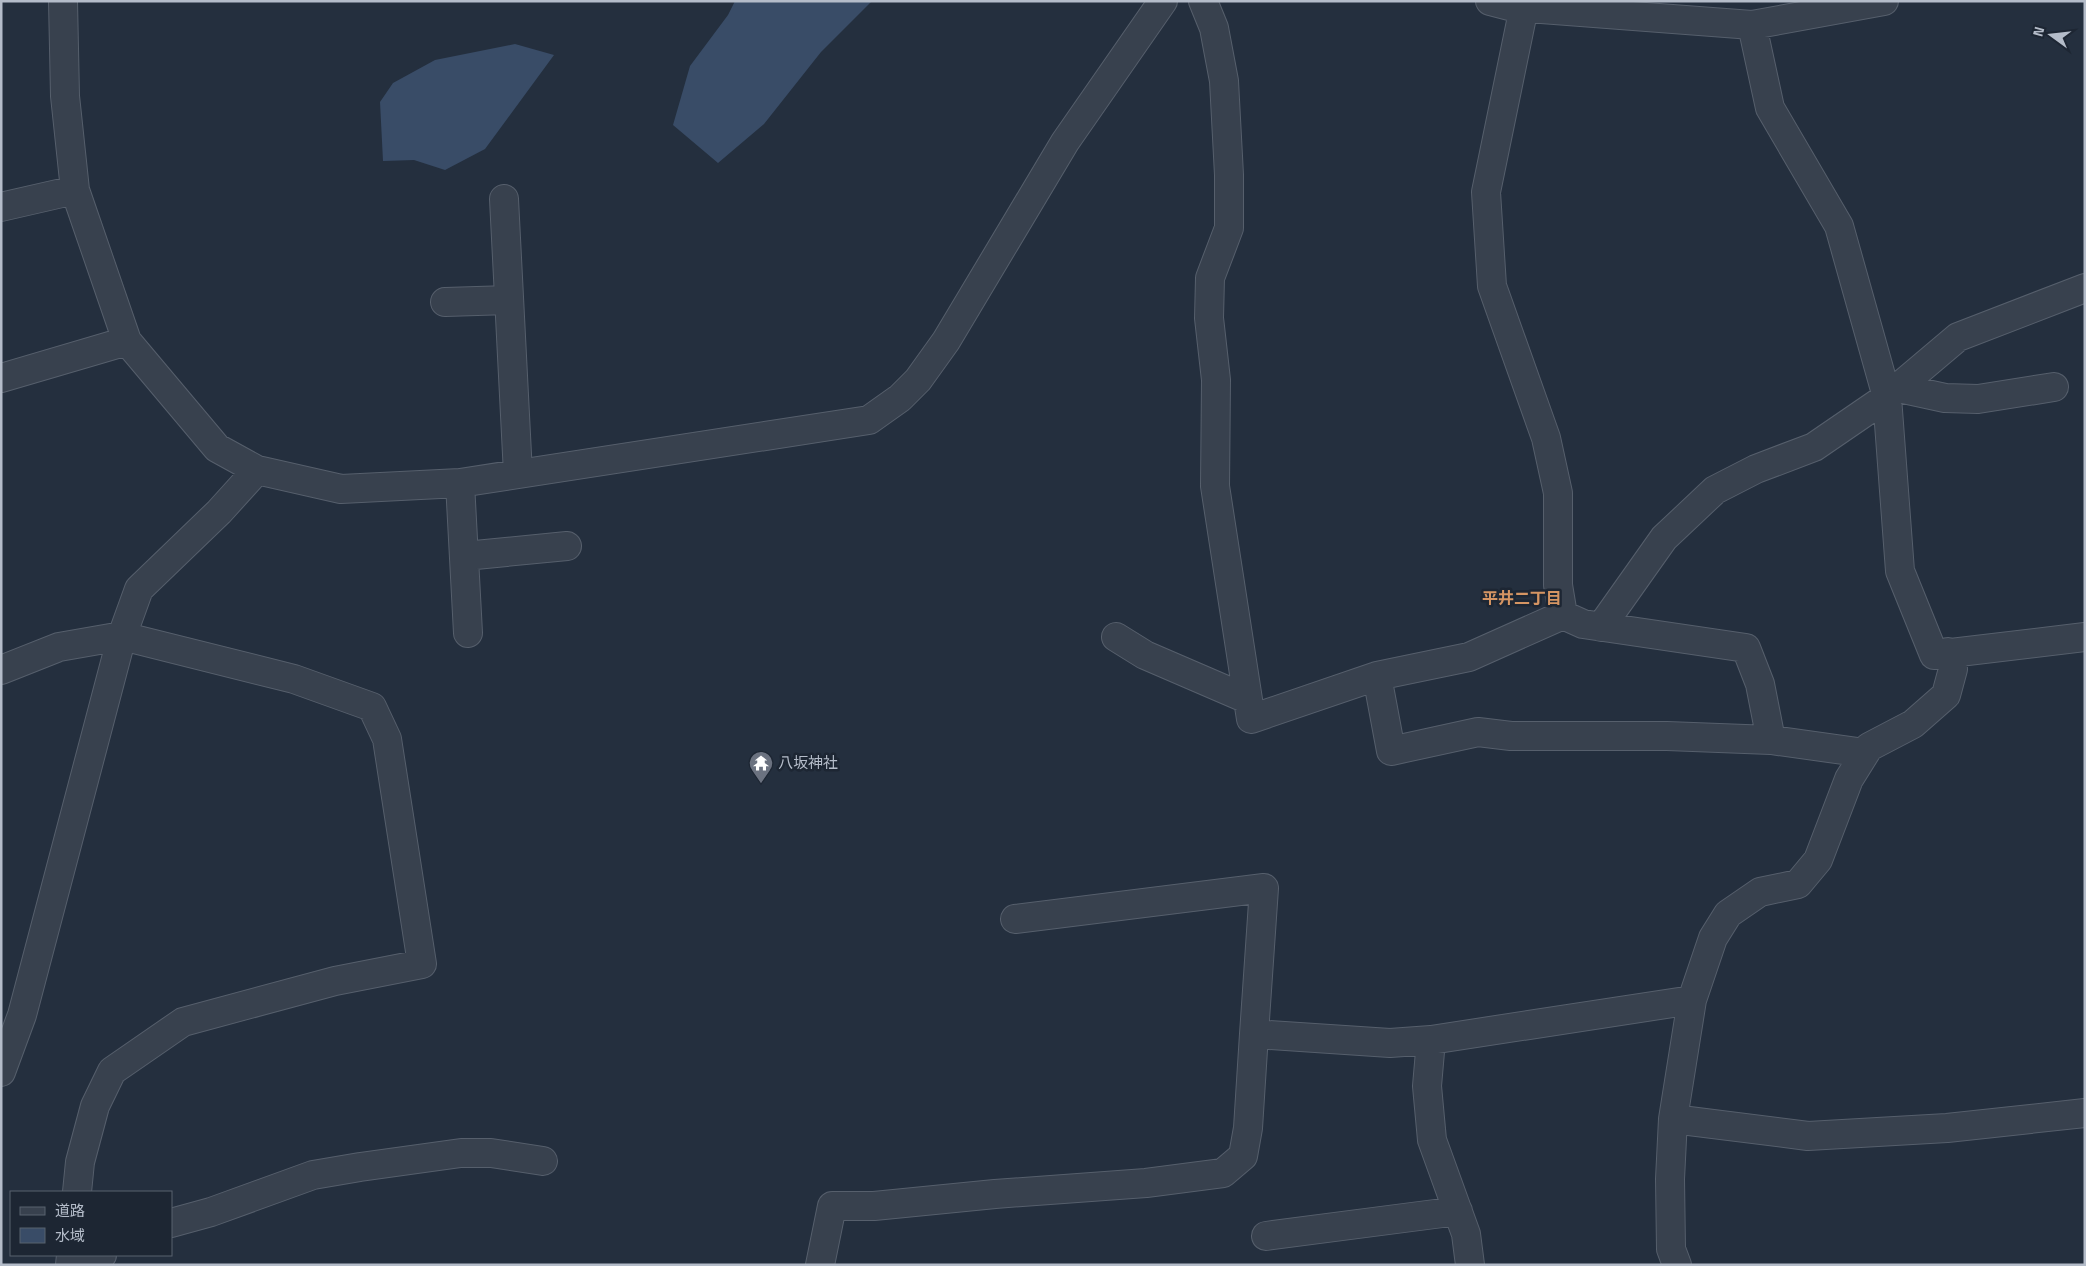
<svg xmlns="http://www.w3.org/2000/svg" width="2086" height="1266" viewBox="0 0 2086 1266" font-family="'Titillium Web','Noto Sans JP',sans-serif">
<style>
.water{fill:#394c67}
.lines{fill:none;stroke-linecap:round;stroke-linejoin:round}
.street-casing{stroke:#565f6c;stroke-width:30}
.street{stroke:#38414e;stroke-width:28}
.labels{text-anchor:middle;stroke-width:5;stroke-linejoin:round;paint-order:stroke}
.poi-label{font-size:15px;fill:#b4bcc9;stroke:#1d2633;text-anchor:start}
.neighbourhood-label{font-size:16px;font-weight:bold;fill:#d59563;stroke:#1d2633}
</style>
<rect width="100%" height="100%" fill="#242f3e"/>
<!-- water -->
<path class="water" d="M735 1H872L821 52 764 124 718 163 673 125 690 66 728 15Z
M515 44 554 55 485 149 445 170 414 160 383 161 380 102 393 83 435 60Z"/>
<g class="lines">
<!-- street casing -->
<g class="street-casing">
<path id="street" d="M63 1 65 96 75 190 127 341 217 448 257 470 341 489 460 483 869 420 900 398 918 380 946 341 1065 142 1163 1
M1203 1 1214 28 1224 81 1229 175V228L1210 278 1209 318 1216 380 1215 486 1251 719 1377 676 1391 751 1478 732 1511 736H1667L1771 740 1865 753
M1490 1 1513 7 1752 25 1884 1
M1524 7 1486 192 1492 286 1546 438 1558 493V585L1563 615 1583 624 1746 648 1760 684 1771 740
M1752 25 1770 108 1839 226 1887 397 1900 571 1934 655 2085 637
M504 199 518 474
M1 207 75 190
M445 302 509 300
M1 378 127 341
M1899 388 1945 398 1978 399 2054 387
M460 483 468 633
M465 556 567 546
M1601 627 1664 538 1715 490 1756 469 1814 447 1887 397 1958 337 2085 288
M1116 637 1145 655 1247 699
M1 670 59 647 122 636 22 1015 1 1072
M1377 676 1469 657 1563 615
M1015 919 1264 888 1254 1034 1390 1043 1431 1040 1692 1000
M1431 1040 1427 1086 1432 1140 1466 1234 1470 1265
M1673 1119 1808 1136 1947 1128 2085 1113
M77 1192 80 1162 95 1106 112 1071 183 1022 335 981 422 964 387 739 372 707 294 679 122 636 139 589 219 512 257 470
M171 1223 211 1212 313 1175 360 1167 461 1153H491L543 1161
M1266 1236 1458 1211
M70 1265 71 1255
M94 1265 102 1255
M820 1265 832 1206H874L995 1194 1146 1183 1223 1173 1243 1156 1248 1128 1254 1034
M1677 1265 1671 1249 1670 1179 1673 1119 1692 1000 1713 938 1728 914 1760 892 1798 884 1818 860 1849 779 1869 747 1913 724 1946 695 1953 669 1948 652"/>
</g>
<!-- street -->
<use href="#street" class="street"/>
</g>
<!-- icons -->
<defs>
<g id="temple-pin" transform="scale(1.25)"><path d="M0 17L-7.5 6A9.5 9.5 0 1 1 7.5 6Z" fill="#6b7280" stroke="#1d2633"/><path d="M0-6L5-2H3V0L6.5 2.5H4V6H1.5V3h-3V6H-4V2.5H-6.5L-3 0V-2H-5Z" fill="#fff"/></g>
</defs>
<g fill-rule="evenodd">
<use href="#temple-pin" x="761" y="763"/>
</g>
<g class="labels">
<!-- poi labels -->
<g class="poi-label">
<text x="778" y="768">八坂神社</text>
</g>
<!-- neighbourhood labels -->
<g class="neighbourhood-label">
<text x="1522" y="604">平井二丁目</text>
</g>
</g>
<!-- border -->
<rect width="2086" height="1266" fill="none" stroke="#b4bcc9" stroke-width="5"/>
<!-- legend -->
<rect x="10" y="1191" width="162" height="65" fill="#1d2633" stroke="#59626f"/>
<rect x="20" y="1207" width="25" height="8" fill="#38414e" stroke="#59626f"/>
<text x="55" y="1216" font-size="15" fill="#b4bcc9">道路</text>
<rect x="20" y="1228" width="25" height="15" fill="#394c67" stroke="#59626f"/>
<text x="55" y="1241" font-size="15" fill="#b4bcc9">水域</text>
<!-- north arrow -->
<g transform="translate(2051 35) rotate(285)" stroke="#1d2633" stroke-width="4" paint-order="stroke">
<path d="M0-4L9 19L0 12L-9 19Z" fill="#b4bcc9"/>
<text y="-8" font-size="14" font-weight="bold" text-anchor="middle" fill="#b4bcc9">N</text>
</g>
</svg>
